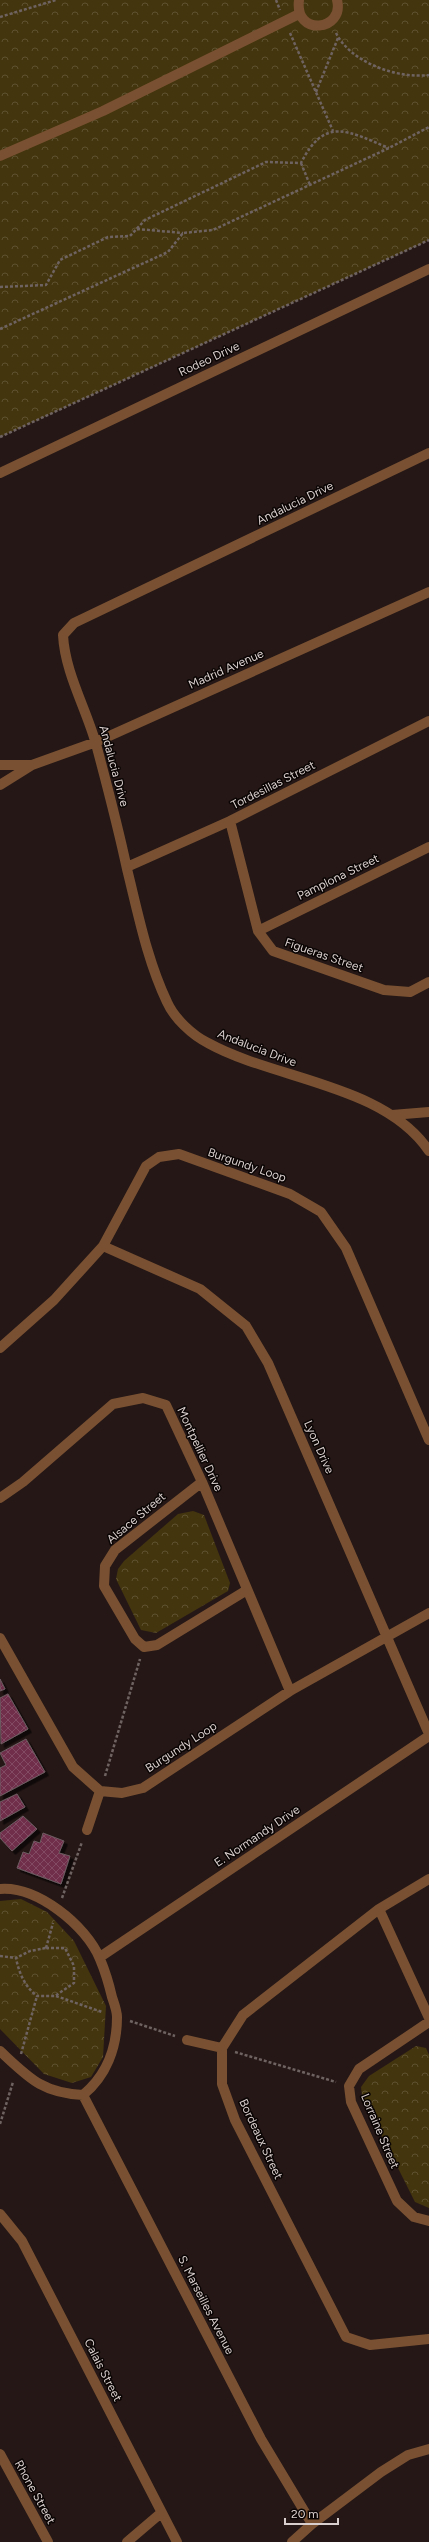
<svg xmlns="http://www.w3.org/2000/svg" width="429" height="2542" viewBox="0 0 429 2542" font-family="Figtree,sans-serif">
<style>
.park{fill:url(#park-crowns)}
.building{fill:url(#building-cross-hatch);stroke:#6d5d62;filter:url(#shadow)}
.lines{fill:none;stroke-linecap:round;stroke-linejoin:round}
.path{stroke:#6f6362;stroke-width:2.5;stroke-dasharray:3 2;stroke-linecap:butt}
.minor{stroke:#795132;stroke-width:10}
.labels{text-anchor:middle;stroke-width:3;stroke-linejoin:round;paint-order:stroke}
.street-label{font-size:12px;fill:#d9cfce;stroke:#0a0504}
</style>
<defs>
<pattern id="park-crowns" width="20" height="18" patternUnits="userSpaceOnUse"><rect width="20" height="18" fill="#43350d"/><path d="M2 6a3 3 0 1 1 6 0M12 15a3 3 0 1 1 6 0" fill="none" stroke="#5e512f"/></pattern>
<pattern id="building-cross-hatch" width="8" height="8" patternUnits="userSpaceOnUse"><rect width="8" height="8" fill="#6f2f4b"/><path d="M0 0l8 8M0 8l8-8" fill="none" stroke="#834c64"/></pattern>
<filter id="shadow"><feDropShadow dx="3.5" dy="3.5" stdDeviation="0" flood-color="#0009"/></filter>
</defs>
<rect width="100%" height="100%" fill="#251716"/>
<!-- park -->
<path class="park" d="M0 0H429V240L0 437Z
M193 1511 204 1515 230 1583 228 1591 156 1633 141 1630 116 1579 118 1569 124 1561 178 1514Z
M21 1899 47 1912 74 1941 106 2006 103 2057 91 2077 72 2083 44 2074 0 2029V1901Z
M416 2046 426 2048 429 2055V2208L415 2202 362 2096 361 2087 369 2076Z"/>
<!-- building -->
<path class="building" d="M0 1679 5 1689 0 1691Z
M8 1694 28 1729 1 1744 0 1698Z
M26 1739 45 1772 0 1796V1768L6 1765 0 1753Z
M17 1794 25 1807 0 1821V1802Z
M23 1816 37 1829 12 1851 0 1838V1833Z
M43 1833 64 1841 59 1853 70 1856 61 1884 17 1868 23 1852 29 1854 34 1841 40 1843Z"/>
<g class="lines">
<!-- path -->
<path class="path" d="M276 0 280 10
M0 17 56 0
M290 33 333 131
M336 33C351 63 398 79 429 75
M316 92 338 38
M301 163 310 185
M137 229 183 233
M0 287 46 285 60 260 108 237 130 236 145 220 266 162 301 163C325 115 349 132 389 148
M0 329 168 252 183 233 213 230 389 148 429 127
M0 437 429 240
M105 1776 140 1659
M62 1898 82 1842
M46 1948H65L74 1966V1983L55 1996H37C25 1987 19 1973 16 1958L30 1951Z
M46 1948 53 1923
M0 1956 16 1958
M56 1996 102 2012
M130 2021 175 2036
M235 2052 336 2082
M21 2054 37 1996
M0 2124 13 2082"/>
<!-- minor -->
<path class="minor" d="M299 0C294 37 345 31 337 0
M0 156 103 111 299 14
M429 453 74 623 63 635C65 673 86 708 96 744 107 785 118 827 127 869 138 913 147 960 167 1002 174 1018 192 1035 208 1043 275 1080 384 1084 429 1151
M0 473 429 269
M0 765H32
M0 785 32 765 96 742 429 592
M230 821 258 931 273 951 384 990 410 992 429 982
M127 867 230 821 429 721
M258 931 429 847
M392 1115 429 1112
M103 1246 200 1289 246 1326 268 1363 429 1734
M0 1348 54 1300 103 1246 146 1166 159 1157 179 1154 290 1194 321 1212 346 1248 429 1440
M202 1482 115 1550 105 1566 104 1586 135 1639 144 1647 157 1645 247 1590
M0 1498 23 1482 113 1404 143 1398 166 1405 202 1482 290 1691
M0 1638 73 1767 100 1791 122 1793 143 1788 290 1691 429 1613
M87 1830 100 1791
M429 1879 379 1909 243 2015 222 2048V2084L235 2120 346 2337 370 2345 429 2339
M0 1889C37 1886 86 1925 100 1959 105 1971 109 1984 112 1997 114 2003 117 2011 117 2017 117 2048 106 2076 83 2095 42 2093 29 2078 0 2051
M379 1909 429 2018
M100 1957 429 1736
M429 2022 359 2069 349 2086 351 2102 397 2201 414 2217 429 2221
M187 2040 222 2048
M83 2095 261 2439 312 2524
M0 2214 22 2241 177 2542
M0 2454 48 2542
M127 2542 161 2513
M292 2542 312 2524 381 2472 408 2455 429 2449"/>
</g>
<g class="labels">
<!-- street labels -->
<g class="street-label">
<text transform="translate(209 359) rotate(-25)" y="4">Rodeo Drive</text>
<text transform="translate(295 503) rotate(-26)" y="4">Andalucia Drive</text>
<text transform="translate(226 669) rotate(-24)" y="4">Madrid Avenue</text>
<text transform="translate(114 766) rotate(75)" y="4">Andalucia Drive</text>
<text transform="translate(273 785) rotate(-27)" y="4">Tordesillas Street</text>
<text transform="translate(338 877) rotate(-26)" y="4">Pamplona Street</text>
<text transform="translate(324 955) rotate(19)" y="4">Figueras Street</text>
<text transform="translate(257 1048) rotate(21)" y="4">Andalucia Drive</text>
<text transform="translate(247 1165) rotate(19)" y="4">Burgundy Loop</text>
<text transform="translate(319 1447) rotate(66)" y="4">Lyon Drive</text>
<text transform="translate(200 1449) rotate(65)" y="4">Montpellier Drive</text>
<text transform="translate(136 1518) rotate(-40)" y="4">Alsace Street</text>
<text transform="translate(181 1747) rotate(-33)" y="4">Burgundy Loop</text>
<text transform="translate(257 1836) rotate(-34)" y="4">E. Normandy Drive</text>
<text transform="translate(380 2131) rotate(67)" y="4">Lorraine Street</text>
<text transform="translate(261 2139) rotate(65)" y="4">Bordeaux Street</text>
<text transform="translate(206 2305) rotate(63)" y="4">S. Marseilles Avenue</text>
<text transform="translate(103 2370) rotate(63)" y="4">Calais Street</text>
<text transform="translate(35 2492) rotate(61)" y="4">Rhone Street</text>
</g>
</g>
<!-- scale -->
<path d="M285 2518v6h53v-6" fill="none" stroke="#d9cfce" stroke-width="2"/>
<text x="291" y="2518" font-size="12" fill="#d9cfce" stroke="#0a0504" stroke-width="3" paint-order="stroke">20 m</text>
</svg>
